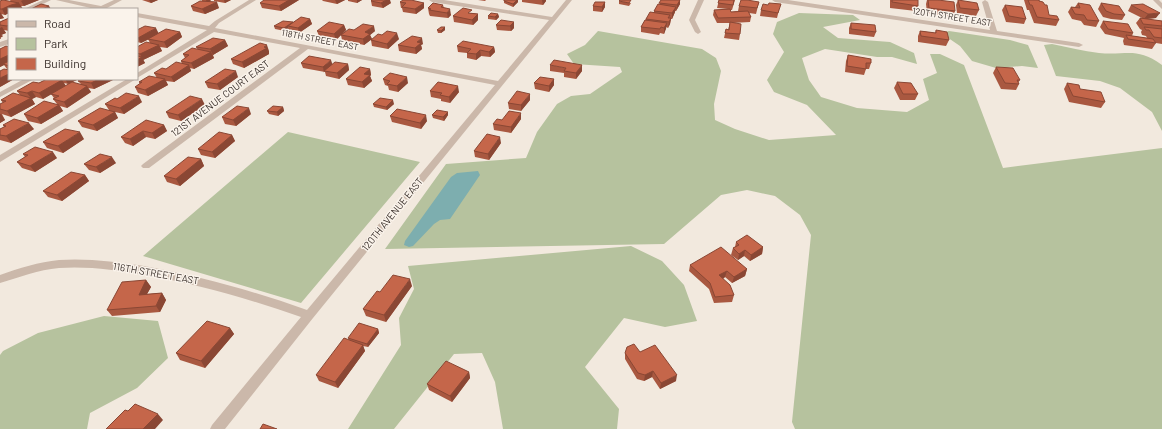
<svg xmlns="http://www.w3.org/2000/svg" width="1162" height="429" viewBox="0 0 1162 429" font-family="Barlow,sans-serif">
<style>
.green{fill:#b6c29e}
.water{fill:#7daeaf}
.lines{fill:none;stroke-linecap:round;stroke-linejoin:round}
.minor{fill:#cbb8aa;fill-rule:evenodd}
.wall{fill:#a95840}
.shaded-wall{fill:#8a4734}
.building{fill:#c5664a;stroke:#8a4734}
.labels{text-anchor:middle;stroke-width:3;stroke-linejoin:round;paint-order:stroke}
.far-street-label{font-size:9px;fill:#382e29;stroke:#faf3eb}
.street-label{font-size:10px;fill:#382e29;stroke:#faf3eb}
</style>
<rect width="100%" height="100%" fill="#f2e9de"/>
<!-- green -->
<path class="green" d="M799 13 853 15 860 20 823 27 838 38 890 42 914 53 917 64 892 57H877L825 49 802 58 809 80 821 97 857 108 907 112 929 100 923 79 937 73 930 54H940L964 65 1003 168 1162 148V429H795L792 422 811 235 800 215 775 196 747 190 721 195 664 244 385 249 446 164 526 158 537 132 557 104 571 96 590 94 622 72 620 67 574 64 567 54 585 45 598 31 702 49 716 58 721 71 714 104 715 120 735 129 769 140 836 135 807 105 774 92 767 80 784 52 773 34 777 22Z
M949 31 1010 40 1028 45 1038 68 1022 66 996 68 972 61 960 46 941 33Z
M1052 44C1068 47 1083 51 1099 53 1126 56 1136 46 1162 65V131L1152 112 1120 88 1100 81 1056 76 1044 45Z
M288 132 420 162 301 303 143 256Z
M631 246 662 261 684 285 697 321 665 327 624 318 585 367 619 409 617 429H503L495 382 482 353 454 354 394 429H348L401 345 399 318 414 289 408 266Z
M104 316 158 321 168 358 137 388 90 413 87 429H0V355L3 351 38 333Z"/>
<!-- water -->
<path class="water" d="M478 171 480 175 450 219 440 220 434 224 413 246 409 247 404 245 405 241 451 177 457 173Z"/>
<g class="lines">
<!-- minor -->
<path class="minor" d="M43 0H51L33 9H24Z
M56 0H69L101 6 114 0H122L107 8 108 9H95Z
M249 0H256L219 23 215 28 498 81 549 20 432 2 429 0H444L552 17 566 0H572L313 318 225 429H210L212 425 301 317C249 299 198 284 144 275 116 270 88 266 59 268 38 270 20 277 0 283V275C19 268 39 262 59 260 88 258 116 262 144 266 200 276 253 291 307 310L495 85 308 49 149 168H143L141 166 143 164 300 48 214 32 137 78V73L207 30 137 17V13L209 26 215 21Z
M698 0H704L695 20 701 32 698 34 695 32 689 20Z
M772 0H788L990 30 982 2 985 0 988 2 997 31 1079 43 1083 45 1079 47 775 2Z
M1153 0H1159L1162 3V9Z
M9 39V44L0 47V42Z
M24 79H34L0 97V92Z
M127 79H136L0 162V155Z"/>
</g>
<!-- wall -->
<path class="wall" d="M10 0H39L24 6H21L23 9H9V13L5 15 1 14 4 18 0 19V1L11 2Z
M142 0H158L151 3Z
M202 0H211L209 2 219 8 205 14 193 11 191 6 202 1Z
M214 0H231L225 3 214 1Z
M299 0 281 11 262 8 260 3Z
M322 0H345L337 4 323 1Z
M348 0H362L357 3 348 1Z
M478 0H486L485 1Z
M522 0H546V1L543 5 522 2Z
M661 0H680V4L676 11H675V12L672 19H671L670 24 668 28 666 27 664 34 660 33 659 35 641 32V27L645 20 646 19 654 12V11L659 5Z
M719 0H735L732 10H730L731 12 738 11 739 6 759 2 756 14 749 13 751 17 750 22 732 23 740 34 739 40 724 38 726 29 728 30 730 23H717L713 15 714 10 728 9 717 8Z
M890 0H918V6L916 11 890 8Z
M927 0H938L955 11 953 17 927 13 926 4Z
M958 0 979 10 976 16 957 13 956 5Z
M1024 0H1039L1049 15 1059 20 1056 26 1034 23 1029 10H1027Z
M371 1 391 3 383 8 372 6Z
M504 1 518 2 513 7 504 3Z
M619 1 631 3 629 6 619 4Z
M400 2 424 3V8L416 14 403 12 402 8H401Z
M605 2V7L602 12 593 11V6Z
M1078 3 1099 21 1096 27 1084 25 1081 21 1072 19 1068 12 1071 7H1075Z
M1101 3 1125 15 1122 20 1111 19 1103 17 1098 9Z
M443 5 444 8 451 15 448 18 430 16 429 14 428 8Z
M1005 5 1026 19 1024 24 1006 22 1002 10Z
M1131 5 1156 18 1147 19 1162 21V44L1156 43 1152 49 1124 45 1123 41 1124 38 1105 34 1100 27 1103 21 1133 33 1132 36 1147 38 1146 36 1142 35 1141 32 1142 30 1140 29 1136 23 1140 18H1142L1128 11Z
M761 10H779L777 18 760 16Z
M472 13 478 14V20L473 25 454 22 453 16Z
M498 14 499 17 496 20 488 19V16Z
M9 18V31L4 30 6 33 1 35 3 36 0 38H1L0 39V22Z
M310 19 312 24 299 33 290 32 288 29 285 31 275 29 274 26Z
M514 22V28L511 31 497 30 496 25Z
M851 23 876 32 874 37 849 34V28Z
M344 25 346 30 343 33 354 30 375 31 370 35 372 39 364 45 342 40 341 35 336 40 319 36 317 31Z
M445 27V30L441 33H438L437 30Z
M137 30 159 33 180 32 182 37 167 48 160 47 162 51 143 60 145 63 137 67V47L150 43 148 39 151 38 141 43 137 42Z
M936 30 949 40 946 46 918 42V36L920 31 935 33Z
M382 35 399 39 388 49 372 46 371 40Z
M225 40 228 46 213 55 214 58 194 69 190 68 191 71 174 82 166 81 168 85 148 96 138 93 135 87 140 84 139 82 157 78 154 73 166 69 182 64 181 61 185 58 183 54 198 50 196 47Z
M423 44 421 45 422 49 416 54 399 51 398 45Z
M457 46 494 47 495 52 490 57 481 56 476 60 467 58V53L458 52Z
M9 47V79H14L0 87 7 69 4 65 0 67V49Z
M269 51V54L244 68 233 64 231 59Z
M848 55 871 63 869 69H866L864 75 845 72 846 61Z
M301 63 332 64H348L349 70 339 79 326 76 325 72 303 68Z
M550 65 582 71 576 79 564 77V73L550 71Z
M996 67 1020 80 1018 83 1019 84 1016 90 1001 89 993 73Z
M370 69 371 75 370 76 372 81 364 88 348 85 346 79Z
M238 77 220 90 208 88 205 82Z
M47 79H79L68 84 64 83 65 86 81 84 78 81 115 79 94 89 88 88 91 92 67 108 60 106 63 111 41 124 28 121 24 114 57 104 53 99 54 98 51 94 43 99 36 97 32 99 35 104 11 117 2 114 5 120 0 123V104L3 103 1 100 20 95 17 91 39 83Z
M383 79 408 83 398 92 389 90 388 86 385 85Z
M554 79V85L549 92 535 89 534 83Z
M897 82 918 94 915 100H900L894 88Z
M1067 83 1105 102 1101 108 1069 102 1064 89Z
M430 91 459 92 450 103 441 101V99L431 97Z
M530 100 521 111 509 109 508 103Z
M142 102 124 114 115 112 118 118 97 131 82 127 78 121 109 110 105 104Z
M373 104H394L387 110 374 107Z
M205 105 181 121 169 118 166 112Z
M283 107 284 111 278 116 269 114 267 111Z
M448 112V115L444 121 433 118 432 115Z
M251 114 236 126 225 124 222 117Z
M390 116 427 121 421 129 392 122Z
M521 119 511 133 494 130 493 124 502 120Z
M3 125 34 129 11 143 0 140V129L4 127Z
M164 125 167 131 155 139 146 137 133 146 125 143 121 137Z
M232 135 235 141 215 158 201 155 198 149Z
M84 139 63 153 47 148 43 142Z
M501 143 489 160 475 157 474 151Z
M23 154 57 158 35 172 22 168 17 162 25 157Z
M201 159 204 166 180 186 167 182 164 176Z
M116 163 100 173 89 170 84 164Z
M85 175 89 181 62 201 48 197 43 191Z
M736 242 763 247 762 254 750 261 744 256 738 260 731 255 733 248 735 247Z
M690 265 747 269 745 276 732 283 725 277 723 279 734 295 732 302 714 303 709 289 689 271Z
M146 280 151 287 147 294 162 293 166 300 160 312 112 316 107 310Z
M412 286 386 322 366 316 363 309 380 292Z
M230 328 234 334 205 368 180 360 176 353Z
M378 329 379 333 368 347 363 346 365 351 338 388 319 381 316 375 349 340 348 338Z
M640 352 676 381 660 389 652 377 644 381 637 379 625 359V353Z
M469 372 470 378 452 402 429 390 427 384Z"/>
<!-- shaded-wall -->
<path class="shaded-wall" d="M23 0H39L24 6 21 1Z
M149 0H158L151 3Z
M206 0H211L207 3Z
M224 0H231L225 3Z
M289 0H299L281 11 279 6Z
M335 0H345L337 4Z
M357 0H362L357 3Z
M386 0H390L391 3 383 8 381 3Z
M517 0H518V2L513 7V4Z
M542 0H546V1L543 5Z
M680 0V4L676 11 677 5Z
M217 2 219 8 205 14 202 9Z
M605 2V7L602 12V7Z
M19 3 23 9H9V13L5 15 2 9 11 5Z
M424 3V8L416 14 415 9Z
M49 6 51 9H42Z
M676 7 675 12 672 19V13Z
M450 9 451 15 448 18 447 13Z
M0 12 4 18 0 19Z
M1160 13 1156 18 1144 19 1148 14Z
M478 14V20L473 25 472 20Z
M498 14 499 17 496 20 495 17Z
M671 18 670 24 668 28 669 22Z
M310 19 312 24 299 33 298 28Z
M293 22 288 26V29L285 31 284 28Z
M514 22V28L511 31 510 26Z
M667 23 666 29 664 34V28Z
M344 25 346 30 336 40 334 34Z
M374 26 375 31 370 35 372 39 364 45 363 39 365 32Z
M2 27 6 33 1 35 3 36 0 38H1L0 39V28Z
M445 27V30L441 33V31Z
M156 28 159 34 141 43 138 38Z
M180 32 182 37 167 48 164 42Z
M397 33 399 39 388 49 387 44Z
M422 38 423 44 421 45 422 49 416 54 415 48 417 42Z
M225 40 228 46 213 55 210 49Z
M159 45 162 51 143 60 140 54Z
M267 45 269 51V54L244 68 242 62Z
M494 47 495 52 490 57 489 52Z
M480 50 481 56 476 60V54Z
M211 52 214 58 194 69 191 63Z
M9 55V63L3 64 4 65 0 67V59Z
M142 57 145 63 137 67V60Z
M331 60 333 66 324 71V73L323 67Z
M348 64 349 70 339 79 337 73Z
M189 65 191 71 174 82 171 77Z
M582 65V71L576 79V73Z
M370 69 371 75 370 76 372 81 364 88 362 82 364 74Z
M236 71 238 77 220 90 217 84Z
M9 74V79H14L0 87V78Z
M407 77 408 83 398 92 397 86Z
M65 79H79L68 84Z
M99 79H115L94 89 91 83Z
M165 79 168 85 148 96 145 90Z
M554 79V85L549 92V86Z
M62 80 66 86 43 99 39 93Z
M87 86 91 92 67 108 64 102Z
M458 86 459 92 450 103 449 97Z
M32 91 36 97 32 99 35 104 11 117 7 111 31 98 27 93Z
M530 94V100L521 111V105Z
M139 96 142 102 124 114 120 108Z
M202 99 205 105 181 121 178 115Z
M393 100 394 104 387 110 386 107Z
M59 105 63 111 41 124 37 118Z
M283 107 284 111 278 116 277 112Z
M249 108 251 114 236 126 233 120Z
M115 112 118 118 97 131 93 125Z
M448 112V115L444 121 443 117Z
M521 113V119L511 133V127Z
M0 114H1L5 120 0 123Z
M426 115 427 121 421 129 420 123Z
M29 123 34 129 11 143 6 136Z
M164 125 167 131 155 139 152 133Z
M143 131 146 137 133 146 130 139Z
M80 132 84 139 63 153 58 146Z
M232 135 235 141 215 158 212 152Z
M500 137 501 143 489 160 488 154Z
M53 152 57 158 35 172 30 166Z
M112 157 116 163 100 173 96 167Z
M201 159 204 166 180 186 176 179Z
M85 175 89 181 62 201 57 195Z
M763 247 762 254 750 261 751 255Z
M745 250 744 256 738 260 739 254Z
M747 269 745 276 732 283 734 277Z
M727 271 725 277 718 282 719 275Z
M410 279 412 286 386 322 384 315Z
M146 280 151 287 143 301 139 295Z
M162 293 166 300 160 312 156 306Z
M230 328 234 334 205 368 201 361Z
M378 329 379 333 368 347 367 344Z
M363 345 365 351 338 388 335 382Z
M653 371 652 377 644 381 645 375Z
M469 372 470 378 452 402 450 396Z
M677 375 676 381 660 389 661 383Z
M158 414 163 420 155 429H143Z"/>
<!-- building -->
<path class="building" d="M3 0 19 3 11 5 2 9H0V1Z
M264 0H289L279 6 260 3Z
M372 0H386L381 3 371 1Z
M403 0H411L424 3 415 9 402 7 406 3 400 2Z
M504 0H517L513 4 504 1Z
M620 0H631L629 3 619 1Z
M661 0H680L677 5 659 3Z
M719 0H734L733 5 718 3Z
M741 0H747L759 2 757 8 739 6Z
M892 0H918V6L892 2Z
M928 0H938L954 2 955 11 929 8Z
M958 0 977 3 979 10 960 8Z
M1028 0H1039V1L1043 2 1045 5H1047L1049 15 1057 16 1059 20 1037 17 1032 5H1030Z
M200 1 217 2 202 9 191 6Z
M595 2H605L602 7 593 6Z
M433 3 443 5 441 7 450 9 447 13 429 10 431 9 428 8Z
M769 3 781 4 778 13 761 10 763 4 768 5Z
M1078 3 1090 5 1099 21 1087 20 1084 15 1075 14 1071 7 1080 8Z
M1101 3 1119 6 1125 15 1114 14 1106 11Z
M41 4 49 6 42 9H31Z
M658 4 676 7 672 13 654 11Z
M1143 4 1160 13 1148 14 1131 5Z
M1005 5 1022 7 1026 19 1009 16Z
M463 8 472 10 468 13 478 14 472 20 453 16Z
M730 9 731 12 748 11 751 17 718 18 714 10Z
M650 12 670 15 668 18H671L669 22 646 19Z
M491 13 498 14 495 17 488 16Z
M301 17 310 19 298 28 288 26Z
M9 18V25L7 26 0 25V22Z
M1140 18 1162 21V26L1143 24Z
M501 20 514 22 510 26 496 25Z
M645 20 667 23 664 28 661 27 660 29 641 27Z
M283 21 293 22 284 28 274 26Z
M1103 21 1128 24 1133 33 1108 29Z
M329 22 344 25 334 34 317 31Z
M730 22 741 24 740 34 725 33 726 29 729 30Z
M851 23 875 25 876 32 851 29Z
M363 24 374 26 365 32 370 34 363 39 341 35 349 29 354 30Z
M145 26 156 28 138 38 137 37V30Z
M441 27H445L441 31 437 30Z
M1144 27 1162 29V38L1154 37 1149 30H1146Z
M166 29 180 32 164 42 148 39Z
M936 30 947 32 949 40 921 36 920 31 936 33Z
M387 31 397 33 387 44 371 40 378 34 382 35Z
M1126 35 1153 39 1156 43 1128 39Z
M412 36 422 38 417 42 421 43 415 48 398 45Z
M213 38 225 40 210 49 196 47Z
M463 41 494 47 489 52 480 50 476 54 467 53 471 49 457 46Z
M146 42 159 45 140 54 137 53V47Z
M260 43 267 45 264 47 267 48 242 62 231 59Z
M6 46 9 47V55L0 59V49Z
M192 48 211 52 191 63 181 61 189 55 183 54Z
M848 55 871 59V63H866V69L847 66Z
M137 56 142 57 137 60Z
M309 56 331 60 323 67 301 63Z
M554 60 582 65 576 73 564 71 566 68 550 65Z
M9 61V66L3 64Z
M176 62 189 65 171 77 154 73 162 68 166 69Z
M335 62 348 64 337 73 324 71Z
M360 67 370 69 364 74 370 75 362 82 346 79Z
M996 67 1013 68 1020 80H1017L1019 84 1005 83Z
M4 69 9 70V74L0 78V71Z
M225 69 236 71 217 84 205 82Z
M390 73 407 77 397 86 387 84 390 81 383 79Z
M149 76 165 79 145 90 135 87 142 82H139Z
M540 77 554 79 549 86 534 83Z
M47 79H56L62 80 39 93 32 91 27 93 17 91 33 82 39 83Z
M81 79H99L91 83 78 81Z
M72 82 87 86 64 102 53 99 59 96 51 94Z
M438 82 458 86 449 97 440 95 442 93 430 91Z
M897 82 911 83 918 94H903Z
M1067 83 1079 85 1080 89 1101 92 1105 102 1073 96Z
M517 91 530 94 521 105 508 103Z
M13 93 31 98 7 111 0 109V104L6 101 1 100Z
M126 93 139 96 120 108 105 104 115 98 117 99Z
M190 96 202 99 178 115 166 112Z
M380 98 393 100 386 107 373 104Z
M44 101 59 105 37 118 24 114Z
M237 106 249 108 233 120 222 117Z
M273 106 283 107 277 112 267 111Z
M100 108 115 112 93 125 78 121Z
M397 109 426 115 420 123 390 116Z
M437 110 448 112 443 117 432 115Z
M509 111 521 113 511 127 493 124 497 119 502 120Z
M14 119 29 123 6 136 0 135V129L6 126 3 125Z
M146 120 164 125 152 133 143 131 130 139 121 137Z
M65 129 80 132 58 146 43 142Z
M219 132 232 135 212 152 198 149Z
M487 134 500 137 488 154 474 151Z
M35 147 53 152 30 166 17 162 28 155 23 154Z
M100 154 112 157 96 167 84 164Z
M188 157 201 159 176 179 164 176Z
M71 172 85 175 57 195 43 191Z
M747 235 763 247 751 255 745 250 739 254 733 248 739 245 736 242Z
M721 247 747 269 734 277 727 271 719 275 730 285 734 295 715 297 710 283 690 265Z
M393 275 410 279 384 315 363 309 377 291 380 292Z
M146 280 139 295 162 293 156 306 107 310 122 282Z
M207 321 230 328 201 361 176 353Z
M359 323 378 329 367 344 348 338Z
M344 338 363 345 335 382 316 375Z
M634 344 640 352 655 345 677 375 661 383 653 371 645 375 638 373 625 353 627 347Z
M446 361 469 372 450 396 427 384Z
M135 404 158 414 143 429H106L125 410 128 411Z
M263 424 277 429H260Z"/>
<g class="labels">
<!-- far-street labels -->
<g class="far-street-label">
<text transform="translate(952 17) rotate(9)" y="3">120TH STREET EAST</text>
<text transform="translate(320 40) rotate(11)" y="3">118TH STREET EAST</text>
</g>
<!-- street labels -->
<g class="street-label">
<text transform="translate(220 98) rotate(-37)" y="4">121ST AVENUE COURT EAST</text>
<text transform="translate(392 214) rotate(-51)" y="4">120TH AVENUE EAST</text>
<text transform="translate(156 273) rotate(10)" y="4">116TH STREET EAST</text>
</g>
</g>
<!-- legend -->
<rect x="8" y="8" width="130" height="72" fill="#faf3eb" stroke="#aca49d"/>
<rect x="16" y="21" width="20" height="6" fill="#cbb8aa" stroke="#aca49d"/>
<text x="44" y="28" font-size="12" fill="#382e29">Road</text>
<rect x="16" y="38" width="20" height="12" fill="#b6c29e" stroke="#aca49d"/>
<text x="44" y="48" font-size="12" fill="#382e29">Park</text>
<rect x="16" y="58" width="20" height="12" fill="#c5664a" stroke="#aca49d"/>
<text x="44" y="68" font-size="12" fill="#382e29">Building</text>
</svg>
